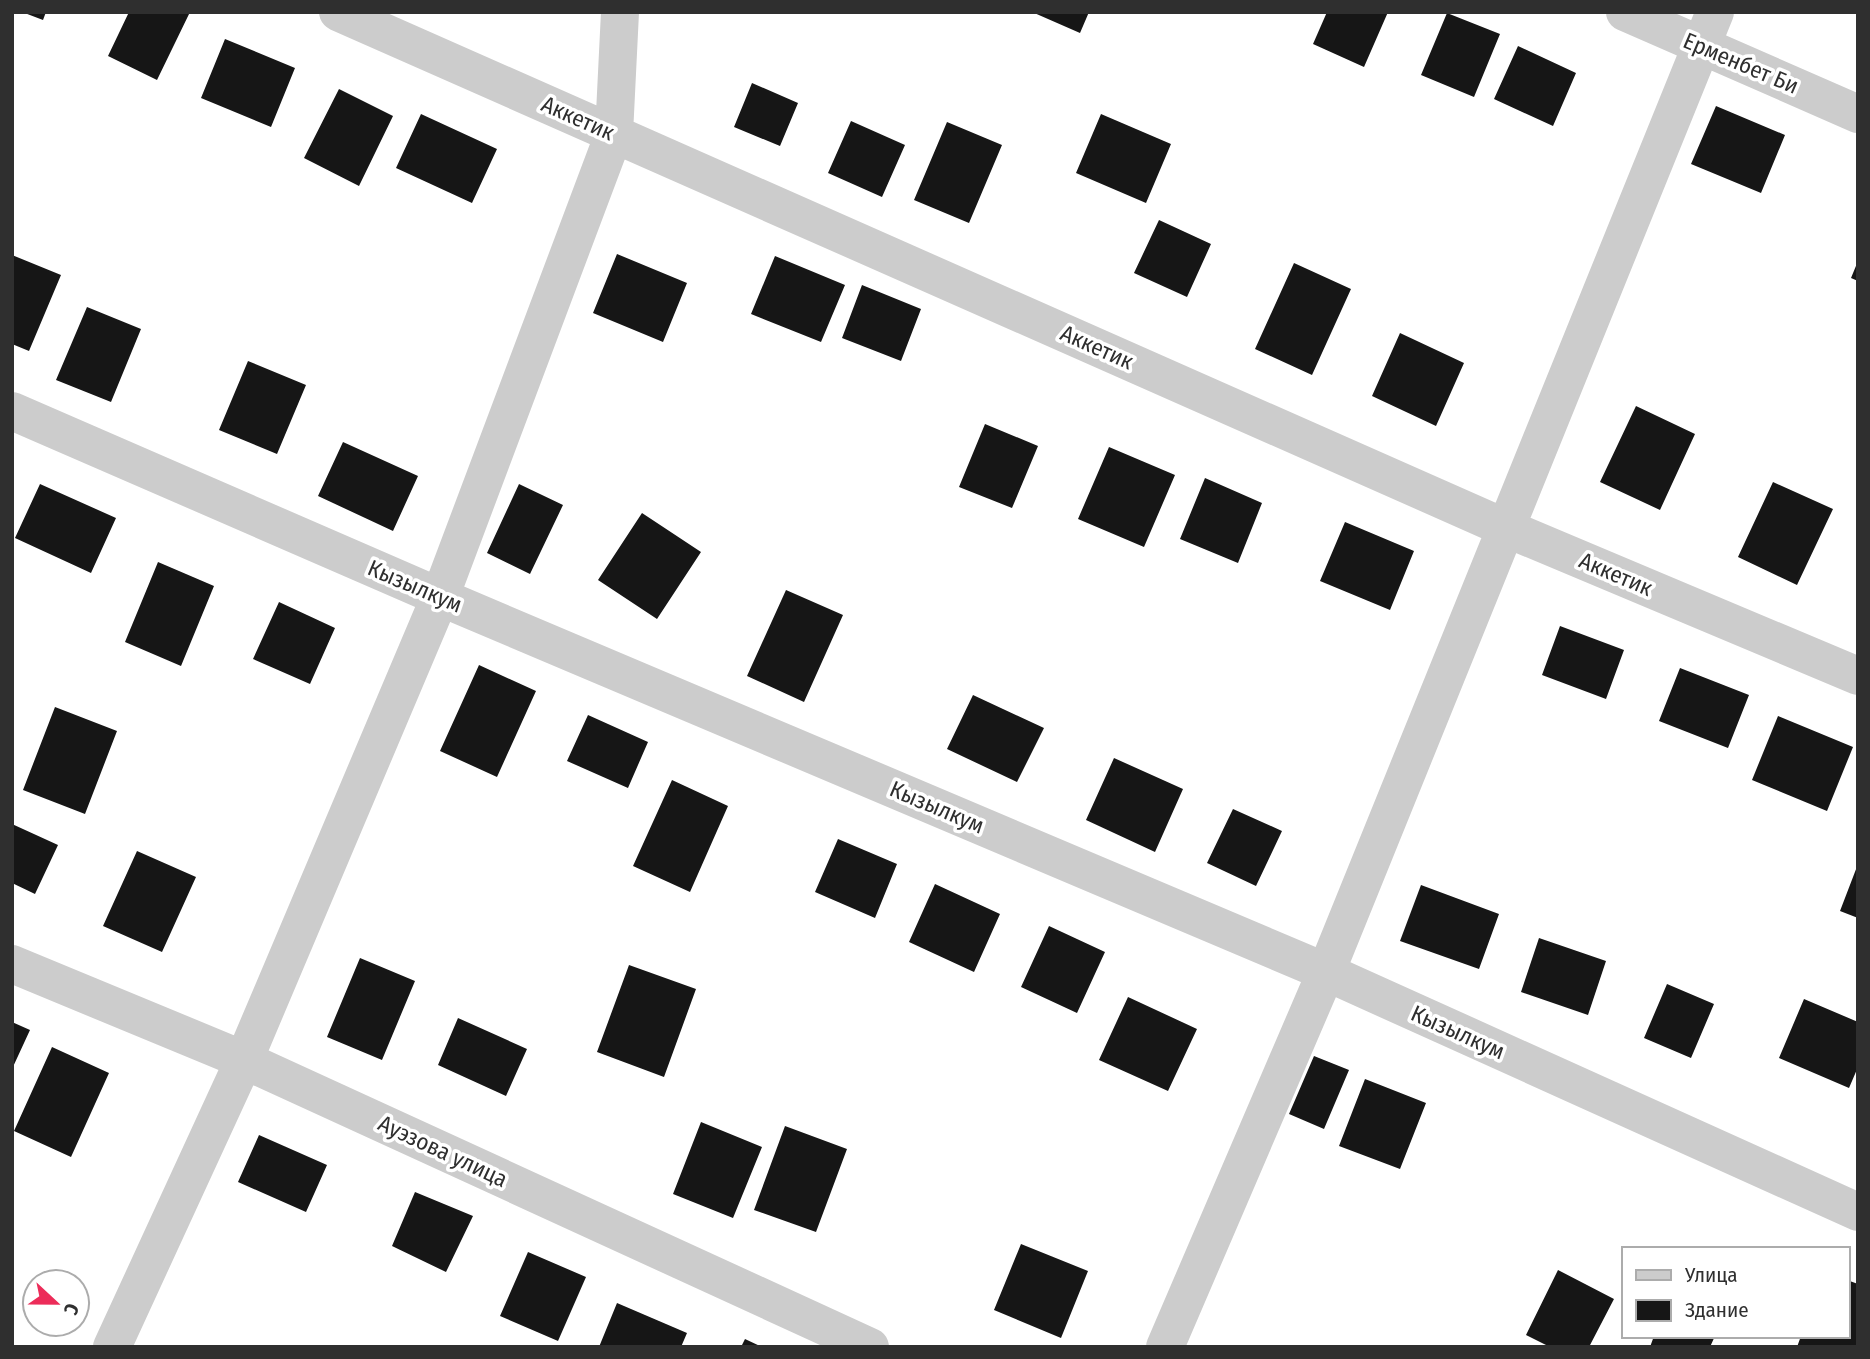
<svg xmlns="http://www.w3.org/2000/svg" width="1870" height="1359" viewBox="0 0 1870 1359" font-family="'Fira Sans Condensed',sans-serif">
<style>
.building{fill:#161616}
.lines{fill:none;stroke-linecap:round;stroke-linejoin:round}
.minor{stroke:#ccc;stroke-width:38}
.labels{text-anchor:middle;stroke-width:7;stroke-linejoin:round;paint-order:stroke}
.street-label{font-size:23px;fill:#2f2f2f;stroke:#fff}
</style>
<rect width="100%" height="100%" fill="#fff"/>
<!-- building -->
<path class="building" d="M22 12H46L43 20Z
M129 12H190L157 80 108 56Z
M1032 12H1089L1080 33Z
M1327 12H1388L1364 67 1313 44Z
M1447 13 1500 34 1474 97 1421 75Z
M225 39 295 68 271 127 201 98Z
M1518 46 1576 73 1553 126 1494 99Z
M752 83 798 103 780 146 734 127Z
M339 89 393 116 359 186 304 158Z
M1716 106 1785 135 1761 193 1691 164Z
M421 114 497 149 472 203 396 168Z
M1101 114 1171 144 1146 203 1076 173Z
M851 121 905 145 882 197 828 173Z
M947 122 1002 145 969 223 914 200Z
M1159 220 1211 244 1187 297 1134 273Z
M617 254 687 283 663 342 593 313Z
M12 255 61 275 29 351 12 344Z
M775 256 845 285 821 342 751 314Z
M1858 261V281L1851 278Z
M1294 263 1351 289 1312 375 1255 349Z
M862 285 921 309 901 361 842 338Z
M87 307 141 329 111 402 56 380Z
M1400 333 1464 363 1436 426 1372 396Z
M248 361 306 385 277 454 219 430Z
M1636 406 1695 434 1660 510 1600 482Z
M985 424 1038 446 1012 508 959 487Z
M343 442 418 476 393 531 318 496Z
M1109 447 1175 475 1144 547 1078 519Z
M1205 478 1262 503 1238 563 1180 539Z
M1773 482 1833 509 1797 585 1738 557Z
M40 484 116 518 91 573 15 538Z
M519 484 563 505 530 574 487 553Z
M642 513 701 552 657 619 598 580Z
M1345 522 1414 551 1390 610 1320 581Z
M158 562 214 586 181 666 125 642Z
M786 590 843 615 804 702 747 676Z
M279 602 335 628 310 684 253 659Z
M1560 626 1624 650 1606 699 1542 675Z
M479 665 536 691 497 777 440 751Z
M1680 668 1749 695 1728 748 1659 721Z
M973 695 1044 728 1017 782 947 749Z
M55 707 117 731 85 814 23 790Z
M588 715 648 742 628 788 567 761Z
M1778 716 1853 747 1827 811 1752 780Z
M1114 758 1183 789 1155 852 1086 820Z
M672 780 728 806 690 892 633 866Z
M1233 809 1282 831 1256 886 1207 863Z
M12 824 58 845 35 894 12 883Z
M838 839 897 864 875 918 815 892Z
M137 851 196 877 162 952 103 926Z
M1858 864V918L1840 911Z
M935 884 1000 914 974 972 909 942Z
M1421 885 1499 914 1479 969 1400 941Z
M1049 926 1105 952 1077 1013 1021 987Z
M1539 938 1606 961 1588 1015 1521 992Z
M360 958 415 981 382 1060 327 1037Z
M629 965 696 989 664 1077 597 1052Z
M1667 984 1714 1004 1691 1058 1644 1038Z
M1128 997 1197 1029 1168 1091 1099 1060Z
M1804 999 1858 1022V1067L1849 1088 1779 1058Z
M458 1018 527 1049 506 1096 438 1065Z
M12 1022 30 1030 12 1069Z
M52 1047 109 1073 71 1157 14 1131Z
M1314 1056 1349 1070 1324 1129 1289 1114Z
M1365 1079 1426 1103 1400 1169 1339 1146Z
M701 1122 762 1147 733 1218 673 1194Z
M785 1126 847 1149 816 1232 754 1210Z
M259 1135 327 1165 306 1212 238 1182Z
M415 1192 473 1216 446 1272 392 1246Z
M1021 1244 1088 1271 1061 1338 994 1310Z
M528 1252 586 1277 558 1341 500 1316Z
M1558 1270 1614 1299 1589 1347H1550L1526 1335Z
M1847 1280 1858 1284V1347H1797L1801 1336H1847Z
M617 1303 687 1333 681 1347H599Z
M1654 1336H1715L1710 1347H1650Z
M745 1339 762 1347H741Z"/>
<g class="lines">
<!-- minor -->
<path class="minor" d="M338 12 1508 529 1858 676
M1625 12 1858 114
M12 411 440 597 1326 972 1858 1212
M12 964 244 1060 870 1347
M112 1347 244 1060 440 597 614 134 620 12
M1165 1347 1326 972 1715 12"/>
</g>
<g class="labels">
<!-- street labels -->
<g class="street-label">
<text transform="translate(1741 63) rotate(23)" y="8">Ерменбет Би</text>
<text transform="translate(578 118) rotate(24)" y="8">Аккетик</text>
<text transform="translate(1097 347) rotate(24)" y="8">Аккетик</text>
<text transform="translate(1616 574) rotate(23)" y="8">Аккетик</text>
<text transform="translate(415 586) rotate(23)" y="8">Кызылкум</text>
<text transform="translate(937 807) rotate(23)" y="8">Кызылкум</text>
<text transform="translate(1458 1032) rotate(24)" y="8">Кызылкум</text>
<text transform="translate(443 1151) rotate(25)" y="8">Ауэзова улица</text>
</g>
</g>
<!-- border -->
<rect width="1870" height="1359" fill="none" stroke="#2f2f2f" stroke-width="28"/>
<!-- legend -->
<rect x="1622" y="1247" width="228" height="91" fill="#ffffff" stroke="#acacac" stroke-width="2"/>
<rect x="1636" y="1270" width="35" height="10" fill="#cccccc" stroke="#acacac" stroke-width="2"/>
<text x="1685" y="1282" font-size="21" fill="#2f2f2f">Улица</text>
<rect x="1636" y="1300" width="35" height="21" fill="#161616" stroke="#acacac" stroke-width="2"/>
<text x="1685" y="1317" font-size="21" fill="#2f2f2f">Здание</text>
<!-- north arrow -->
<g transform="translate(56 1303) rotate(112)"><circle r="33" fill="#ffffff" stroke="#acacac" stroke-width="2"/>
<path d="M0-5L12 26L0 18L-12 26Z" fill="#ec2c59"/>
<text y="-10" font-size="19" font-weight="bold" text-anchor="middle" fill="#2f2f2f">С</text>
</g>
</svg>
